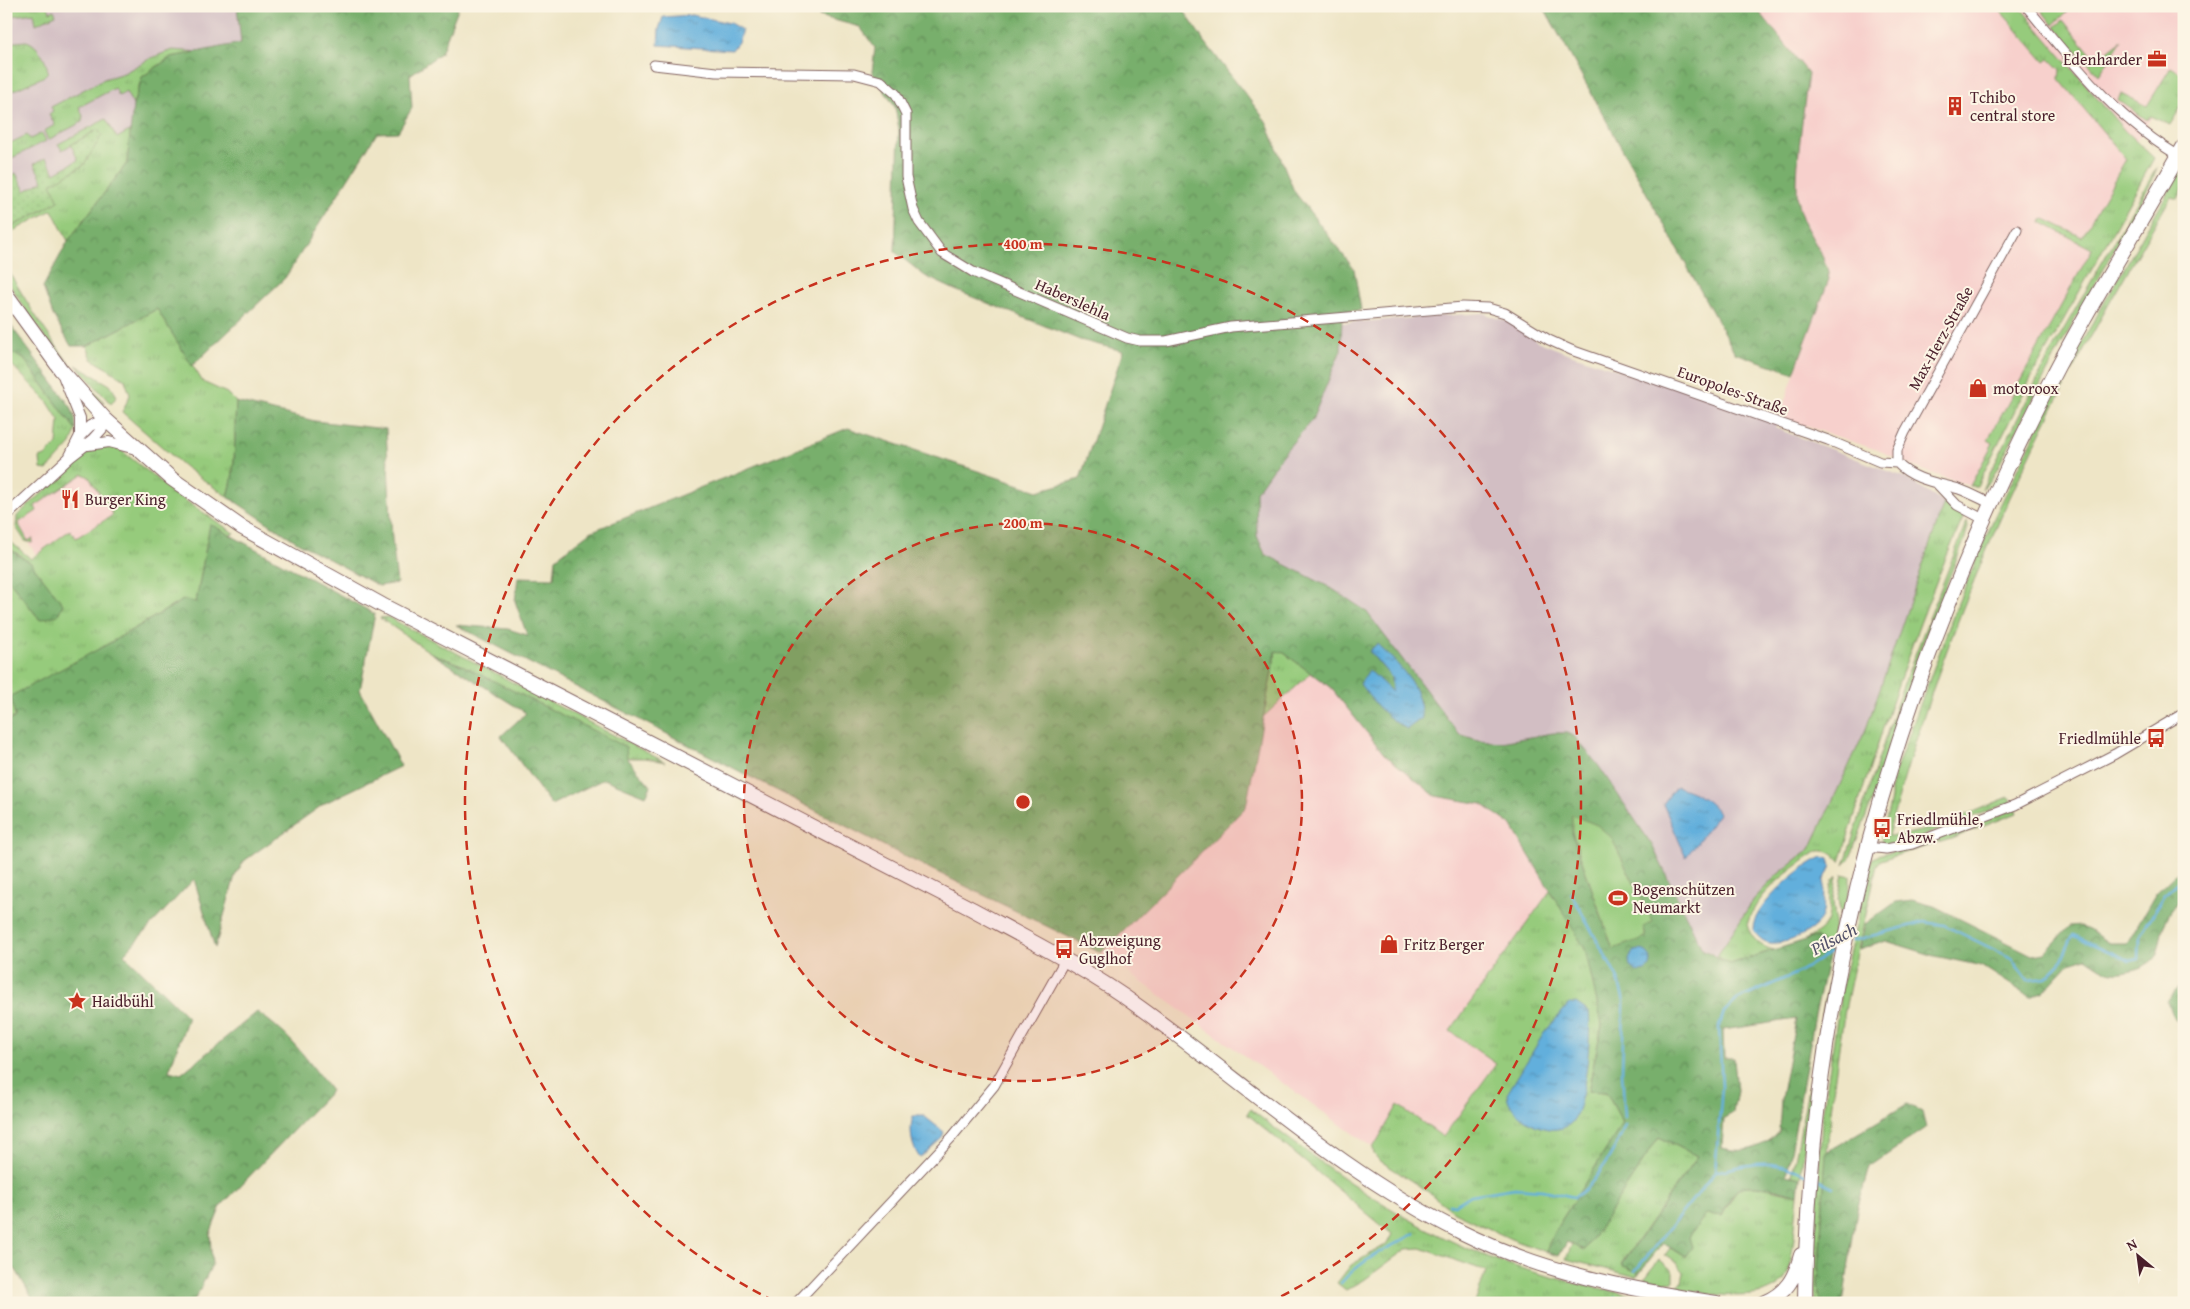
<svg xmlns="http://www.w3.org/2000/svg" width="2190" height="1309" viewBox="0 0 2190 1309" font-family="'Gentium Book Plus',serif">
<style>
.built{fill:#f7d0cc}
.industrial{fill:#d2bec3}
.grass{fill:url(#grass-tufts);stroke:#707554}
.forest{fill:url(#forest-crowns);stroke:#61674c;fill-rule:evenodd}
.garden{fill:url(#garden-dots);stroke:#707554}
.pitch{fill:#96cb7c;stroke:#707554}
.water{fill:url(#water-ripples);stroke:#566784}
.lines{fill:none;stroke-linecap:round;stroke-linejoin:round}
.stream{stroke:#62afdc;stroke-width:2.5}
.minor-casing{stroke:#836461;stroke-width:11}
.tertiary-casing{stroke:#836461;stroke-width:12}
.primary-casing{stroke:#836461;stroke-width:16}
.minor{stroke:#fff;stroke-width:9}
.tertiary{stroke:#fff;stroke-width:10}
.primary{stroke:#fff;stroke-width:14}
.ring{fill:none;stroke:#c8321e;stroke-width:2.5;stroke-dasharray:9 6}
.labels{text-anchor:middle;stroke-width:4;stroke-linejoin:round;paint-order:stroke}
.poi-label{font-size:16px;fill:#4a1f2b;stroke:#fcf5e5;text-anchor:start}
.street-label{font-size:16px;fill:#4a1f2b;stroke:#fcf5e5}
.water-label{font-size:18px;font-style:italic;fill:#525169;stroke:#fcf5e5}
.centre{fill:#c8321e;stroke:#fcf5e5;stroke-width:2.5}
.ring-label{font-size:15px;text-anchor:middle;font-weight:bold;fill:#c8321e;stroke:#fcf5e5;stroke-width:4;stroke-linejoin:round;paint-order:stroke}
</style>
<defs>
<pattern id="grass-tufts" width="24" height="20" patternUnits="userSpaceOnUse" patternTransform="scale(1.25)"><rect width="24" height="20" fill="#96cb7c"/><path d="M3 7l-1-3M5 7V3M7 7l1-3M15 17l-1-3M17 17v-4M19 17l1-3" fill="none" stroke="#83ae6b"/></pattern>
<pattern id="forest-crowns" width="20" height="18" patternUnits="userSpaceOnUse" patternTransform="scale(1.25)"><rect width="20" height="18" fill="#78af6c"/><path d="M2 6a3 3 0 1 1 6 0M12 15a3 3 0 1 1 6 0" fill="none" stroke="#648e59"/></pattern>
<pattern id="garden-dots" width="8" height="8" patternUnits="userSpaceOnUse" patternTransform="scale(1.25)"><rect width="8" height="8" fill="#96cb7c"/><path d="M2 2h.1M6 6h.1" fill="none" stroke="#83ae6b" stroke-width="1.8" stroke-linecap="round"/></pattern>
<pattern id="water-ripples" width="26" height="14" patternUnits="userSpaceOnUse" patternTransform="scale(1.25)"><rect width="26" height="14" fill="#62afdc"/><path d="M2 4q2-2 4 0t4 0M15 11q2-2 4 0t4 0" fill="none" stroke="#538eb3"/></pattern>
</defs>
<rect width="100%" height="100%" fill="#fcf5e5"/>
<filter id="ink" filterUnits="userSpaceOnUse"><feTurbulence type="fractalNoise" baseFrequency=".02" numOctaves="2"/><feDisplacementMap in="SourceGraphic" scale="10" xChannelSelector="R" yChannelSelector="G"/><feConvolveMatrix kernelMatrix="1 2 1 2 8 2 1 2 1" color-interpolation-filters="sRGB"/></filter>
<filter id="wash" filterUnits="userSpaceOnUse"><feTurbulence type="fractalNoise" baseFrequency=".0096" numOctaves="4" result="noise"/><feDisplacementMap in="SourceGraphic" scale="20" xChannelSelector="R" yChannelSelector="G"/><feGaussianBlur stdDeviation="1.12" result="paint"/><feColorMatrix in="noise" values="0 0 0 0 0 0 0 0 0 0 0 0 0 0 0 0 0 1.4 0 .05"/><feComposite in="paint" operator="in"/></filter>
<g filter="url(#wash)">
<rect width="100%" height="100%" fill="#eee5c6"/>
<!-- built -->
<path class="built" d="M1755 6H2184V65L2126 158 2081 237 2044 219 2041 222 2092 249 1988 439 1994 443 1970 486 1925 471 1880 451 1779 417 1829 278 1828 266 1814 244 1799 211 1797 182 1764 20Z
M83 474 89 477 113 515 75 539 70 531 36 555 28 542 30 543 33 538 28 541 18 523 37 511 35 506 45 497Z
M1311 673 1331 688 1384 754 1435 796 1482 804 1511 825 1550 891 1451 1031 1496 1063 1443 1137 1398 1106 1373 1148 1101 953 1246 807 1263 717Z"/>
<!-- industrial -->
<path class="industrial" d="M18 6H237L241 43 171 57 133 105 127 163 6 235V8Z
M1483 313 1512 323 1537 341 1567 353 1652 381 1655 373 1779 417 1775 428 1904 477 1944 503 1866 729 1810 849 1777 875 1754 899 1717 956 1702 949 1652 845 1598 765 1575 737 1553 733 1501 742 1478 740 1459 734 1431 698 1285 564 1266 554 1257 536 1256 492 1282 455 1341 350 1342 323Z"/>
<!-- grass -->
<path class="grass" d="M6 6H48L50 12 54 10 56 15 36 24 34 13 6 17Z
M1996 6H2019L2125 131 2154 158 2030 380 1977 486H1970L1993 443 1988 440 2092 249 2041 222 2043 218 2082 237 2126 159 2059 79 2060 70 2049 59 2045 62Z
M2038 6H2062L2067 12 2053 25Z
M2063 20 2096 60 2122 40 2099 75 2055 27Z
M26 41C37 43 47 61 48 72L43 77 6 94V43Z
M172 50 200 52 171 57 142 77 133 105 126 92 119 96 115 88 79 107 83 116 82 122 48 140 44 131 55 125 49 114 53 111 51 107 104 79 124 73 151 58Z
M2171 67 2184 75V102L2170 125 2150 116 2147 120 2118 100 2121 93 2147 106Z
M106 119 117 138 131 130 127 163 68 241 52 210 6 235V230L45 209 50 184 84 165 97 130 62 150 58 144Z
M42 133 46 141 6 161V145L27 135 30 139Z
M2157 167 2153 179 2068 332 1991 480 1982 489 2057 341Z
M2184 168V186L2178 199 2171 197C2133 261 2096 325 2062 391 1988 533 1929 682 1888 836 1927 835 1972 811 2009 797L2011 802 1913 840 1884 845 1881 842 1891 798V783L1902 753 1958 603 1994 518 2071 361 2177 176Z
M6 266C34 316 64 362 105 403 80 395 22 304 6 279Z
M157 309 203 382 227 393 236 402C234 433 237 467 228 497L185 467 122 412 130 395 125 380 92 359 87 346Z
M6 350 24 359 76 430 71 444 47 470 41 469 40 458 45 456 57 444 59 420 47 401 6 359Z
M76 365 110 385 117 396 111 404Z
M101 447 116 448 122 451 180 497 234 533 230 535 210 525 196 603 183 600 108 644 6 723V684L10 682 6 675 8 638 6 576 40 620 22 556 6 547V538L31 559 70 530 76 538 113 515 89 477 83 474 35 506 37 511 18 523 28 541 33 538 32 543 25 541 16 527 17 516 22 511 88 453Z
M1944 503 1964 516C1914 628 1877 745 1840 862 1833 854 1829 850 1818 851 1791 869 1756 893 1747 925 1751 938 1760 947 1774 950L1730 964 1717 956 1754 899 1777 875 1810 849 1866 729Z
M1967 521 1968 527 1964 541 1923 642 1872 801 1850 858 1844 865 1899 696Z
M388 617 665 762 646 758H627L464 666 431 653 380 618Z
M1276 650 1284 653 1311 673 1263 717Z
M2015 809 2017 813 1951 839 1881 860 1877 865C1867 913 1854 962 1845 1010 1829 1102 1823 1193 1818 1286L1821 1303H1815L1814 1262 1822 1118 1843 979 1872 859 1881 854 1912 848Z
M1843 874 1850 876V885L1829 984 1815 1064 1812 1068 1841 917 1838 899Z
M1837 876 1833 900 1835 919 1830 948 1815 937 1805 940C1812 936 1820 932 1825 925 1835 910 1823 888 1837 876Z
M1550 891 1572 925 1585 949 1594 982 1602 1025 1588 1091 1606 1092 1623 1123 1554 1232 1546 1252 1511 1239 1454 1212 1427 1191 1379 1160 1374 1154 1373 1148 1398 1105 1443 1137 1496 1064 1450 1031Z
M1810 1079 1813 1089 1800 1178 1792 1176Z
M1250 1109C1325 1167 1402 1224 1491 1258 1536 1275 1584 1285 1630 1295L1629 1303H1475L1486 1271 1421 1248 1406 1249 1364 1280 1346 1290 1337 1283 1351 1265 1387 1244 1392 1234 1247 1114Z
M1659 1137 1697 1156 1621 1264 1639 1273 1637 1277 1566 1259 1572 1244 1585 1250Z
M1743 1186H1756L1798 1195C1795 1219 1795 1248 1788 1272 1774 1309 1707 1293 1675 1288L1682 1282 1684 1272 1677 1263 1665 1255 1670 1248 1685 1257 1689 1237 1706 1213 1722 1216 1736 1191Z
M1659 1259 1674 1272V1281L1667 1282 1644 1279Z"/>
<!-- forest -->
<path class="forest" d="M237 6H459L441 53 410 75 412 108 398 132 377 133 285 278 192 366 157 309 87 346H71L53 315 43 287 68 241 127 163 133 105 142 77 171 57 241 43Z
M821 6H1181L1202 38 1266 121 1294 191 1354 269 1361 310 1342 312 1341 350 1312 420 1282 455 1256 492 1257 536 1265 554 1331 588 1366 611 1459 734 1478 740 1501 742 1553 733H1567L1575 737 1598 765 1652 845 1702 949 1730 964 1815 937 1830 948 1815 1015 1787 1175 1800 1178 1798 1195C1783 1191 1747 1179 1736 1191 1730 1198 1726 1208 1722 1216L1706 1214 1689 1237 1692 1247 1685 1257 1663 1243 1639 1273 1621 1265 1697 1156 1659 1137 1585 1250 1567 1242 1559 1256 1546 1252 1554 1232 1623 1123 1606 1092 1588 1091 1602 1025 1585 949 1511 825 1482 804 1435 796 1384 754 1331 688 1284 653 1276 651 1246 807 1101 953 894 851 456 625 508 629 527 635 515 601 518 577 554 578 556 558 590 532 848 428 1038 491 1080 479 1123 351 1080 340 955 290 925 276 895 252 899 129 895 107 872 72 875 48 860 27 819 16ZM1369 651 1421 702 1393 693 1391 677ZM1572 833 1643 927 1646 936 1613 949ZM1796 1019 1781 1099 1779 1132C1761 1148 1746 1154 1722 1148L1724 1118 1733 1113 1737 1091 1734 1058H1724L1723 1030Z
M1543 6H1755L1808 73C1805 104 1791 187 1800 212 1807 235 1827 255 1829 279L1794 373 1735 353Z
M6 319 71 407 75 418 76 430 24 359 6 350Z
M236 402 315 421 386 429 392 538 397 583 379 586 297 542 228 497C237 467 234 433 236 402Z
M210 524 375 614 360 690 401 766 325 803 244 861 235 876 215 948 194 879 124 954 188 1017 169 1071 181 1074 257 1012C291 1035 306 1058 331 1091L221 1206 210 1234 212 1265 193 1303H35L16 1270 6 1264V723L15 717 11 696 108 644 183 600 196 602Z
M6 547 31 563 63 604 58 615 40 620 6 576Z
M431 653 464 666 626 747 627 758 651 786 646 796 604 779 551 805 501 736 526 713Z
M2184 866V896C2176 904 2170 911 2166 921 2155 947 2166 961 2132 970 2109 976 2104 970 2086 958L2070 963 2044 991 2030 997 1982 966 1935 956 1886 941 1859 950 1865 924 1896 902 1912 900 1934 906 2032 955 2045 953 2070 926 2081 925 2109 943H2127L2156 893Z
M2184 984V1030L2171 1013 2167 1002 2177 989Z
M1907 1104 1922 1112 1926 1128 1869 1167 1857 1210 1843 1303H1821L1818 1286 1826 1152Z"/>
<!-- garden -->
<path class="garden" d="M97 130 102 135 84 165 51 184 59 201 6 230V178L16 173 25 191 43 181 34 164 46 158 55 173 78 160 71 145Z"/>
<!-- pitch -->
<path class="pitch" d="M1572 815 1597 825 1611 837 1653 922 1643 927 1646 937 1613 949 1572 832Z"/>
<!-- water -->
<path class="water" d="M692 15 730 23 742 30 738 42 732 50 658 45 659 29 663 17Z
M1377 644C1400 666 1420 684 1422 718L1407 729C1386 718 1374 703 1360 684L1369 670 1392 692 1391 677 1369 651Z
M1676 786C1693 792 1709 798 1719 814L1686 857 1663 804Z
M1823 857 1829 859 1831 866C1829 871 1826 875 1825 880 1822 892 1826 907 1821 919 1814 932 1785 945 1770 943 1762 942 1756 935 1753 929 1753 906 1803 864 1823 857Z
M1629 961a11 11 0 1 1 22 0a11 11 0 1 1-22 0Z
M1576 1003 1589 1012C1592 1031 1585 1113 1570 1124 1551 1140 1508 1117 1507 1094L1544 1033 1569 1004Z
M913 1116H924L944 1132 942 1138 920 1158C911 1146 909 1130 913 1116Z"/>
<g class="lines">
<!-- stream -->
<path class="stream" d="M1571 893 1618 979 1624 1001 1622 1073 1625 1118
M1852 941 1924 922 1944 925 2011 958 2027 980 2046 978 2060 964 2073 935 2130 961 2139 959 2140 935 2166 893 2184 877
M1715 1172C1752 1164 1770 1157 1807 1175
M1816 1179 1833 1187
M1449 1204 1455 1205 1471 1195 1515 1188 1542 1190 1574 1197C1594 1188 1617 1146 1625 1126
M1635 1271 1715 1172 1722 1087 1719 1027 1724 1012 1737 1000 1799 972 1838 948
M1341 1283C1361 1259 1389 1248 1415 1233
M1612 1303 1615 1298"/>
</g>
</g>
<g filter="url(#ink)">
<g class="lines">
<!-- minor casing -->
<g class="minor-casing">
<path id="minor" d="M2026 6C2073 63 2118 122 2183 158
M654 65 716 72 854 74 881 81 896 94 906 114V177L913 209 919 222 942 253 973 272 1127 338 1140 341H1166L1231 327 1463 307 1488 308 1505 313 1549 340 1571 350 1828 440 1880 462 1897 463
M2184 194V198
M1897 463V450L1905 432 2017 230
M1897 463C1913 480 1938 483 1959 489 1970 493 1981 499 1992 504
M1938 485 1957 505 1985 520
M1867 847 1886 849 1912 844 2015 805 2115 754 2184 713
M796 1303 952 1137 994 1086 1065 960"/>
</g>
<!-- tertiary casing -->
<g class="tertiary-casing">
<path id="tertiary" d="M64 378 80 418V436L70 456
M80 436 90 426 105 419
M88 445 109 442 136 449
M6 516 70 457 92 440 102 429 105 419"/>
</g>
<!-- primary casing -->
<g class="primary-casing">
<path id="primary" d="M6 294 61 370 105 419 172 479 241 527 382 605 972 909C1029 940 1087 969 1139 1007 1245 1083 1343 1174 1461 1232 1541 1272 1628 1289 1716 1303
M1763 1303C1786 1294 1795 1278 1801 1255
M1805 1303C1808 985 1896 688 2038 405 2082 316 2136 232 2184 146"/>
</g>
<!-- minor -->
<use href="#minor" class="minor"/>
<!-- tertiary -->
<use href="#tertiary" class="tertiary"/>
<!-- primary -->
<use href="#primary" class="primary"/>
</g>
</g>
<!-- distance rings -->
<circle cx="1023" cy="802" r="279" fill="#c8321e" fill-opacity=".12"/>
<g class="ring">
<circle cx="1023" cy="802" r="279"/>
<path d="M774 1301A558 558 0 1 1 1272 1301"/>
</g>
<!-- icons -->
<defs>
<g id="office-bare" transform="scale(1.5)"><path d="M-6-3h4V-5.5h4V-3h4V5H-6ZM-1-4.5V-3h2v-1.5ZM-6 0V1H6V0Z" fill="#c8321e" stroke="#fcf5e5" stroke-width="2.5" paint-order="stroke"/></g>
<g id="building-bare" transform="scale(1.5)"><path d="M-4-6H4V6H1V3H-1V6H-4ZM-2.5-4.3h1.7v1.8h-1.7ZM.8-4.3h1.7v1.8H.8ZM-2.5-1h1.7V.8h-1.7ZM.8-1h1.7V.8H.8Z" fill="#c8321e" stroke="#fcf5e5" stroke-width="2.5" paint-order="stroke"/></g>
<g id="shop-bare" transform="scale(1.5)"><path d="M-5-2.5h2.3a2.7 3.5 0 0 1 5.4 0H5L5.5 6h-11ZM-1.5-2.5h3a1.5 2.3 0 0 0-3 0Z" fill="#c8321e" stroke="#fcf5e5" stroke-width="2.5" paint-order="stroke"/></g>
<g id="restaurant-bare" transform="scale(1.5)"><path d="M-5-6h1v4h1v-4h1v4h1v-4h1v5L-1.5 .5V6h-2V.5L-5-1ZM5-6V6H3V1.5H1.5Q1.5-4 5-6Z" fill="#c8321e" stroke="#fcf5e5" stroke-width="2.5" paint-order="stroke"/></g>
<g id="bus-bare" transform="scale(1.5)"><path d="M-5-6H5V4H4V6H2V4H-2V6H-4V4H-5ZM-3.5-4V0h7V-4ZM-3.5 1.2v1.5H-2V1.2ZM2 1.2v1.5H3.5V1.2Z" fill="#c8321e" stroke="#fcf5e5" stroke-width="2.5" paint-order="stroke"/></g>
<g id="stadium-bare" transform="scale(1.5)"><path d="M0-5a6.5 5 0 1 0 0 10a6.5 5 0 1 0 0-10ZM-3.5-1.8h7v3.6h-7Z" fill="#c8321e" stroke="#fcf5e5" stroke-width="2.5" paint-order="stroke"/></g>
<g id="sight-bare" transform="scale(1.5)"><path d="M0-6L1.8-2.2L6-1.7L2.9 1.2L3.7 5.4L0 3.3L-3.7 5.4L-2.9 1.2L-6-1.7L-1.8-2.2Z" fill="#c8321e" stroke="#fcf5e5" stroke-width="2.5" paint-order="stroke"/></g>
</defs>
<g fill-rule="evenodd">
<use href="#office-bare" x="2157" y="59"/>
<use href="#building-bare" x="1955" y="106"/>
<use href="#shop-bare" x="1978" y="388"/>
<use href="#restaurant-bare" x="70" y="499"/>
<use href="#bus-bare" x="2156" y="738"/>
<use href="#bus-bare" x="1882" y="828"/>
<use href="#stadium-bare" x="1618" y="898"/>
<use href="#shop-bare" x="1389" y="944"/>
<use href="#bus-bare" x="1064" y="949"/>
<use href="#sight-bare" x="77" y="1001"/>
</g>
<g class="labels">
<!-- poi labels -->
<g class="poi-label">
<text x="2142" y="65" text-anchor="end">Edenharder</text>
<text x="1970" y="103">Tchibo<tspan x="1970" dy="18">central store</tspan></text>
<text x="1993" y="394">motoroox</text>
<text x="85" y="505">Burger King</text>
<text x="2141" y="744" text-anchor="end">Friedlmühle</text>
<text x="1897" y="825">Friedlmühle,<tspan x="1897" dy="18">Abzw.</tspan></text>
<text x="1633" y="895">Bogenschützen<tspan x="1633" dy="18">Neumarkt</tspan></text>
<text x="1079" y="946">Abzweigung<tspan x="1079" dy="18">Guglhof</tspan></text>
<text x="1404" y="950">Fritz Berger</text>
<text x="92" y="1007">Haidbühl</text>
</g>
<!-- street labels -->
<g class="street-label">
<text transform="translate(1073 299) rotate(24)" y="6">Haberslehla</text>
<text transform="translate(1940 338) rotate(-61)" y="6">Max-Herz-Straße</text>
<text transform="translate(1733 390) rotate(20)" y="6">Europoles-Straße</text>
</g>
<!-- water labels -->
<g class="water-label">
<text transform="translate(1834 939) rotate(-27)" y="6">Pilsach</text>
</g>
</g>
<circle cx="1023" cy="802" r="8" class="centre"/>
<g class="ring-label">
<text x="1023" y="249">400 m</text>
<text x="1023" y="528">200 m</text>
</g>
<!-- margin -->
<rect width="2190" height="1309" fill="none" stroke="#fcf5e5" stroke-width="25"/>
<!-- north arrow -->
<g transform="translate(2138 1256) rotate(331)" stroke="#fcf5e5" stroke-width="4" paint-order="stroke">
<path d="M0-4L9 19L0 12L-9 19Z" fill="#4a1f2b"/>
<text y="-8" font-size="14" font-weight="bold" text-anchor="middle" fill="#4a1f2b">N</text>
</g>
</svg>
